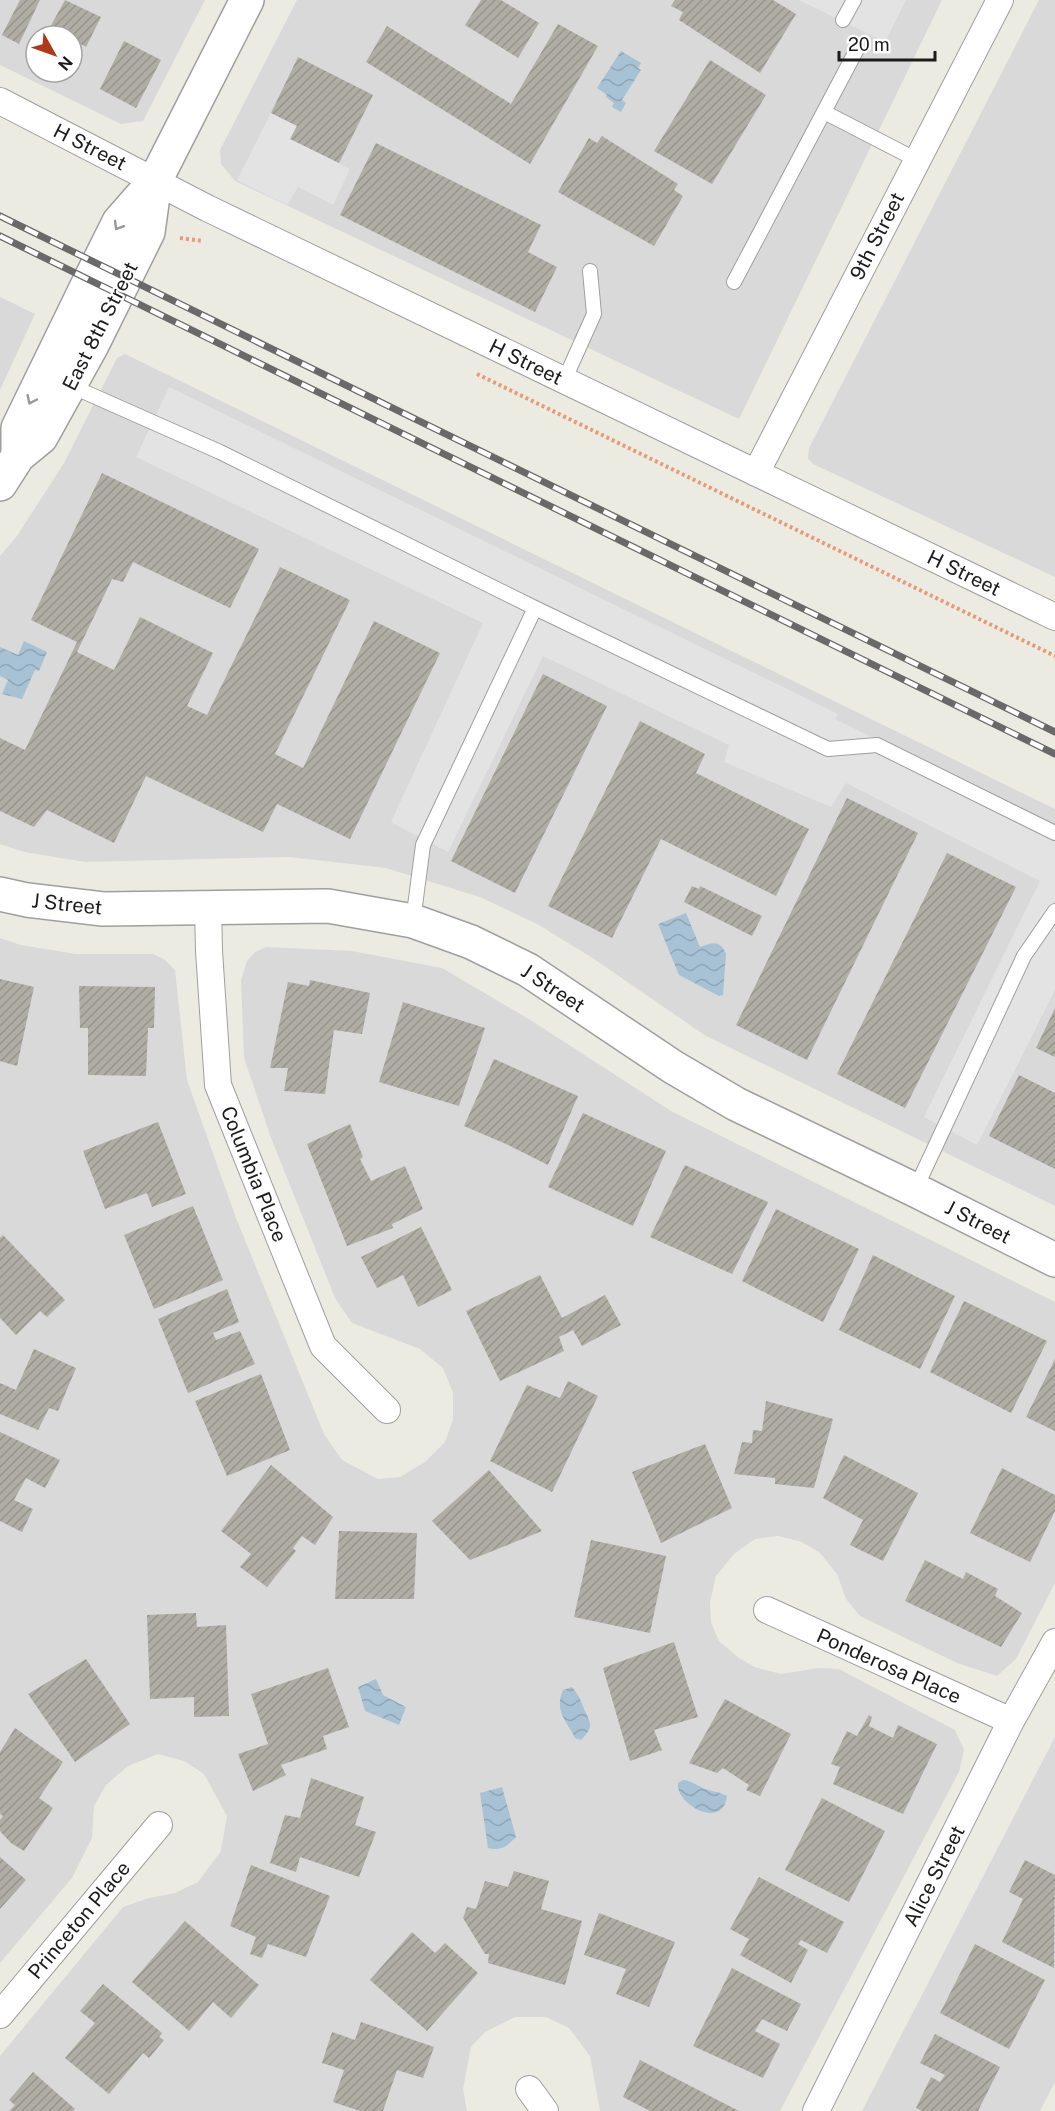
<svg xmlns="http://www.w3.org/2000/svg" width="1055" height="2111" viewBox="0 0 1055 2111" font-family="'Public Sans',sans-serif">
<style>
.residential{fill:#d9d9d9;fill-rule:evenodd}
.parking{fill:#e3e3e3}
.water{fill:url(#water-waves)}
.building{fill:url(#building-hatch)}
.lines{fill:none;stroke-linecap:round;stroke-linejoin:round}
.service-casing{stroke:#9f9f9f;stroke-width:16}
.minor-casing{stroke:#9f9f9f;stroke-width:28}
.tertiary-casing{stroke:#9f9f9f;stroke-width:36}
.path{stroke:#e89a77;stroke-width:4;stroke-dasharray:3 3;stroke-linecap:butt}
.service{stroke:#fff;stroke-width:14}
.minor{stroke:#fff;stroke-width:26}
.tertiary{stroke:#fff;stroke-width:33}
.rail-casing{stroke:#696969;stroke-width:7}
.rail{stroke:#fff;stroke-width:4.5;stroke-dasharray:14;stroke-linecap:butt}
.oneway{stroke:#989898}
.labels{text-anchor:middle;stroke-width:4.5;stroke-linejoin:round;paint-order:stroke}
.street-label{font-size:20px;fill:#1b1b1b;stroke:#fff}
</style>
<defs>
<pattern id="water-waves" width="16" height="10" patternUnits="userSpaceOnUse" patternTransform="scale(1.5)"><rect width="16" height="10" fill="#a7c1d5"/><path d="M0 5q4-4 8 0t8 0" fill="none" stroke="#8fa5b6"/></pattern>
<pattern id="building-hatch" width="6" height="6" patternUnits="userSpaceOnUse" patternTransform="scale(1.5)"><rect width="6" height="6" fill="#b0ada5"/><path d="M-1 1l2-2M0 6l6-6M5 7l2-2" fill="none" stroke="#97948d"/></pattern>
</defs>
<rect width="100%" height="100%" fill="#ecebe2"/>
<!-- residential -->
<path class="residential" d="M0 0H205L143 121 121 124 0 65ZM36 36H72V72H36Z
M297 0H942L739 419 235 181 221 164 220 150Z
M1039 0H1055V577L813 464 808 458 809 448Z
M0 297 35 314 0 390Z
M125 354 1055 809V1206L706 1036 591 957 537 924 480 897 386 868 289 857 85 862 24 852 0 844V556L17 536 64 463 117 358Z
M0 938 21 945 76 954H153L164 959 175 970 187 1080 236 1218 324 1434 342 1460 378 1479 400 1477 425 1462 445 1442 453 1419V1393L443 1368 420 1349 352 1323 335 1298 271 1138 244 1058 241 981 247 961 255 952 266 947 352 951 442 968 532 1021 671 1111 1055 1302V1583L1016 1659 997 1676 957 1663 860 1616 846 1599 837 1574 820 1553 802 1542 778 1536 755 1539 734 1554 716 1576 710 1602 711 1622 719 1641 739 1658 755 1667 781 1674 819 1668 839 1669 955 1730 964 1750 959 1772 780 2111H600L590 2056 569 2028 546 2017H515L485 2032 471 2047 463 2089 467 2111H0V2056L123 1907 149 1898 175 1893 198 1882 221 1851 227 1816 204 1774 184 1761 158 1754 128 1766 106 1785 94 1806 92 1838 72 1878 0 1963Z
M1055 1737V2082L1040 2111H862Z"/>
<!-- parking -->
<path class="parking" d="M799 0H906L885 42Z
M271 113 297 126 291 139 350 169 333 205 298 187 287 205 237 180Z
M169 387 838 714 835 719 1055 827V990L977 1145 924 1117 1040 881 846 783 831 807 724 762 729 745 543 656 448 852 391 822 483 623 136 457Z"/>
<!-- water -->
<path class="water" d="M621 51 641 63 638 68 641 70 622 100 626 103 621 112 612 107 614 103 606 97 607 95 597 88Z
M24 641 47 652 39 671 35 670 22 699 2 694 8 680 0 676V647L18 655Z
M686 913 700 947C712 943 720 939 726 954L723 995 719 996 679 975 658 924Z
M376 1679 383 1695 406 1707 399 1725 365 1711 358 1687Z
M572 1687C578 1694 581 1700 584 1709 591 1724 594 1727 581 1740L575 1738C566 1720 554 1711 563 1690Z
M683 1780C692 1781 699 1787 708 1790 716 1792 719 1792 727 1796 723 1831 675 1804 678 1783Z
M502 1787 516 1837C506 1847 501 1851 488 1848L480 1793Z"/>
<!-- building -->
<path class="building" d="M20 0H40L19 44 2 35Z
M65 0 101 17 86 47 77 42 72 51V36H37L42 28 48 31Z
M481 0H501L539 23 518 58 465 25Z
M675 0H773L796 14 760 73 679 20 683 12 671 6Z
M558 24 598 46 530 164 366 62 387 26 511 104Z
M36 39V63L26 58Z
M124 41 161 60 136 108 100 89Z
M298 57 373 95 339 163 290 139 297 126 271 113Z
M710 60 766 95 712 184 654 151Z
M602 136 678 184 674 190 683 196 654 246 558 192 589 138 597 143Z
M376 143 541 225 528 252 557 267 535 312 340 215Z
M102 473 259 549 230 608 133 562 123 582 112 579 77 652 114 670 140 617 213 653 187 706 207 715 280 567 350 600 275 754 303 768 374 621 440 653 350 839 277 804 263 832 146 776 114 843 47 810 34 827 0 811V738L25 750 77 642 31 620Z
M543 674 607 706 515 893 451 861Z
M640 721 705 754 696 773 809 829 776 896 661 839 612 938 548 906Z
M847 798 918 833 807 1060 736 1025Z
M947 853 1016 887 905 1108 837 1074Z
M692 886 699 889 700 886 762 916 752 936 684 902Z
M0 979 34 987 17 1066 0 1061Z
M310 980 370 993 362 1034 334 1030 325 1094 284 1091 288 1068H270L288 982 309 986Z
M79 986 155 987 154 1028H148L146 1076 88 1075V1028H80Z
M403 1002 485 1028 459 1106 379 1082Z
M1055 1008V1057L1036 1048Z
M494 1059 578 1096 548 1165 506 1144 464 1126Z
M1019 1075 1055 1093V1169L989 1136Z
M583 1113 666 1151 633 1226 548 1187Z
M158 1122 186 1194 152 1207 147 1193 105 1209 83 1151Z
M350 1124 363 1157 360 1159 371 1181 405 1166 423 1209 392 1224 393 1228 347 1246 307 1144Z
M685 1165 768 1202 732 1274 650 1237Z
M193 1206 223 1280 154 1309 124 1235Z
M776 1209 859 1249 823 1322 742 1281Z
M421 1227 452 1290 418 1307 403 1275 377 1288 361 1257Z
M3 1235 65 1300 47 1317 40 1311 16 1335 0 1318V1238Z
M873 1255 955 1296 920 1369 839 1330Z
M540 1275 562 1318 605 1295 621 1325 582 1346 573 1330 559 1337 564 1351 500 1381 466 1311Z
M227 1289 239 1322 213 1333 216 1340 240 1331 255 1364 188 1393 158 1319Z
M964 1301 1047 1341 1011 1413 930 1372Z
M34 1349 76 1368 58 1411 49 1408 38 1430 0 1414V1383L16 1390Z
M1055 1359V1431L1026 1417Z
M261 1374 290 1450 227 1476 195 1401Z
M568 1381 598 1396 552 1492 490 1461 527 1385 560 1398Z
M766 1401 833 1419 814 1488 775 1484V1478L734 1474 742 1442 752 1443 753 1430 762 1431Z
M0 1432 60 1460 45 1488 26 1478 14 1500 33 1509 22 1532 0 1521Z
M705 1444 732 1508 661 1543 632 1472Z
M844 1455 918 1493 883 1561 850 1545 863 1520 823 1498Z
M271 1465 333 1517 315 1545 302 1536 293 1548 296 1551 267 1587 240 1567 251 1554 221 1531Z
M1002 1468 1055 1495V1511L1030 1562 970 1533Z
M489 1470 542 1531 470 1560 432 1521Z
M339 1531 417 1533 414 1599H335Z
M591 1540 666 1556 650 1633 574 1617Z
M925 1560 963 1579 966 1572 998 1589 995 1596 1022 1613 1001 1647 905 1601Z
M196 1613 197 1627 226 1625 229 1716 194 1717V1697L150 1699 147 1615Z
M674 1642 698 1717 654 1730 662 1750 630 1761 603 1668Z
M86 1659 130 1724 75 1762 28 1694Z
M328 1668 349 1727 323 1736 327 1749 281 1765 286 1775 253 1791 238 1754 268 1744 251 1694Z
M725 1699 791 1734 760 1796 746 1790 749 1785 723 1768 717 1773 689 1763Z
M869 1715 872 1717 869 1726 893 1738 898 1725 937 1744 903 1814 833 1784 840 1767 831 1764 847 1731 857 1736Z
M15 1728 63 1762 39 1798 53 1808 24 1851 11 1843 0 1831V1820L3 1816 0 1814V1752Z
M311 1778 364 1797 355 1825 376 1832 359 1877 300 1857 296 1872 270 1863 285 1815 300 1818Z
M822 1798 885 1831 849 1902 785 1870Z
M0 1857 26 1880 0 1909Z
M1025 1860 1055 1875 1054 1968 1002 1942 1023 1899 1009 1892Z
M251 1865 330 1896 306 1957 268 1944 262 1958 250 1954 256 1937 230 1926Z
M514 1871 549 1881 541 1909 582 1921 565 1985 488 1963 489 1954H485L463 1918 467 1907 476 1909 485 1881 508 1887Z
M759 1877 844 1922 827 1953 801 1940 798 1944 808 1950 791 1983 740 1955 749 1939 730 1929Z
M599 1913 675 1942 649 2007 616 1994 626 1969 584 1955Z
M185 1921 259 1985 231 2018 213 2002 189 2031 132 1982Z
M412 1932 435 1953 445 1943 478 1973 427 2031 370 1980Z
M975 1944 1045 1980 1009 2049 940 2013Z
M732 1968 801 2004 787 2031 762 2019 755 2031 780 2044 763 2078 693 2046Z
M103 1984 162 2033 159 2037 164 2040 149 2058 143 2053 109 2094 65 2058 95 2023 80 2011Z
M361 2022 434 2047 423 2078 397 2070 383 2111H360L333 2102 344 2070 322 2063 332 2032 355 2040Z
M935 2034 1000 2067 978 2111H922L916 2108 931 2077 940 2082 945 2075 920 2063Z
M640 2060 739 2111H650L623 2097Z
M33 2072 75 2109 73 2111H9L15 2105 9 2100Z"/>
<g class="lines">
<!-- service casing -->
<g class="service-casing">
<path id="service" d="M843 20 854 0
M824 112 917 160
M734 282 856 51
M564 381 594 314 590 271
M71 386 220 452 535 608 828 749 877 745 1055 833
M413 921 423 845 535 608
M915 1190 1024 956 1055 911"/>
</g>
<!-- minor casing -->
<g class="minor-casing">
<path id="minor" d="M0 101 207 208 1055 617
M756 473 1000 0
M208 906 209 951 218 1085 323 1346 387 1410
M767 1610 1011 1721
M0 2015 159 1825
M529 2089 545 2111
M816 2111 1011 1721 1055 1642"/>
</g>
<!-- tertiary casing -->
<g class="tertiary-casing">
<path id="tertiary" d="M18 456V428L90 280 119 222 155 181 247 0
M0 484 18 456 41 437 92 345 148 232 155 181
M0 894 27 900 103 909 328 906 413 921 471 942 528 970 673 1067 736 1104 915 1190 1055 1260"/>
</g>
<!-- path -->
<path class="path" d="M180 238 203 241
M477 374 1055 656"/>
<!-- service -->
<use href="#service" class="service"/>
<!-- minor -->
<use href="#minor" class="minor"/>
<!-- tertiary -->
<use href="#tertiary" class="tertiary"/>
<!-- rail casing -->
<g class="rail-casing">
<path id="rail" d="M0 216 1055 732
M0 236 1055 754"/>
</g>
<!-- rail -->
<use href="#rail" class="rail"/>
</g>
<!-- one-way arrows -->
<defs><path id="oneway-chevron" d="M-2-3.5L2.5 0L-2 3.5" fill="none" stroke-width="1.6" stroke-linecap="round" stroke-linejoin="round" transform="scale(1.5)"/></defs>
<g class="oneway">
<use href="#oneway-chevron" transform="translate(118 226) rotate(121)"/>
<use href="#oneway-chevron" transform="translate(31 400) rotate(115)"/>
</g>
<g class="labels">
<!-- street labels -->
<g class="street-label">
<text transform="translate(90 147) rotate(27)" y="7">H Street</text>
<text transform="translate(877 236) rotate(-63)" y="7">9th Street</text>
<text transform="translate(100 326) rotate(-63)" y="7">East 8th Street</text>
<text transform="translate(526 362) rotate(26)" y="7">H Street</text>
<text transform="translate(964 573) rotate(26)" y="7">H Street</text>
<text transform="translate(67 904) rotate(6)" y="7">J Street</text>
<text transform="translate(553 988) rotate(33)" y="7">J Street</text>
<text transform="translate(254 1174) rotate(68)" y="7">Columbia Place</text>
<text transform="translate(978 1222) rotate(27)" y="7">J Street</text>
<text transform="translate(889 1666) rotate(24)" y="7">Ponderosa Place</text>
<text transform="translate(934 1876) rotate(-63)" y="7">Alice Street</text>
<text transform="translate(79 1920) rotate(-50)" y="7">Princeton Place</text>
</g>
</g>
<!-- north arrow -->
<g transform="translate(54 54) rotate(130)"><circle r="28" fill="#ffffff" stroke="#a4a4a4" stroke-width="1.5"/>
<path d="M0-4.5L10 22L0 15L-10 22Z" fill="#b03717"/>
<text y="-9" font-size="16" font-weight="bold" text-anchor="middle" fill="#1b1b1b">N</text>
</g>
<!-- scale -->
<path d="M839 51v9h96v-9" fill="none" stroke="#1b1b1b" stroke-width="3"/>
<text x="848" y="51" font-size="18" fill="#1b1b1b" stroke="#ffffff" stroke-width="4.5" paint-order="stroke">20 m</text>
</svg>
